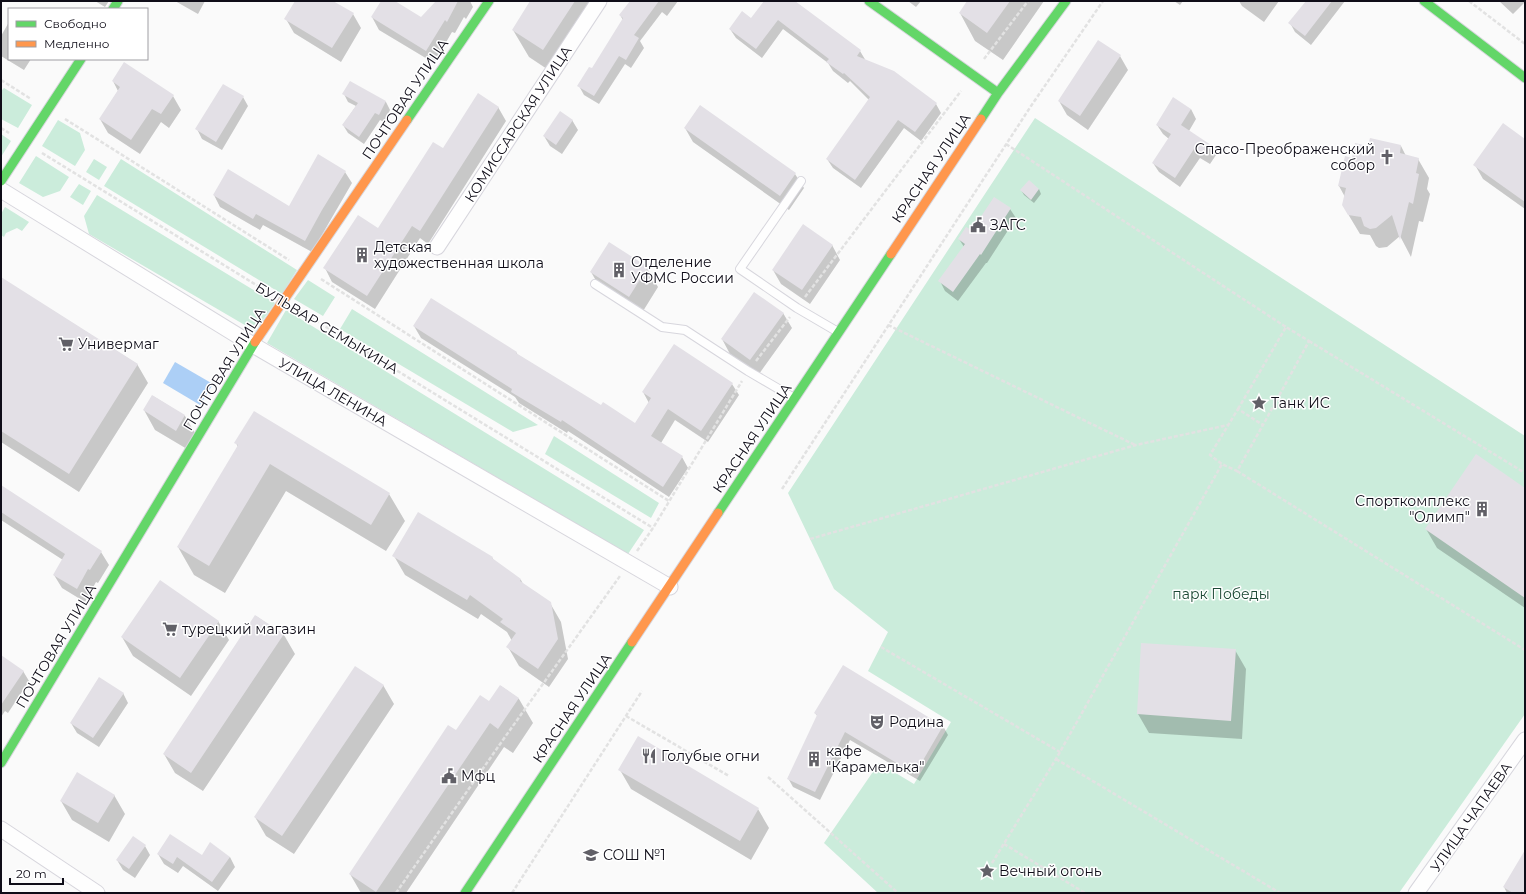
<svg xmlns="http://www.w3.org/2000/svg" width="1526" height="894" viewBox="0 0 1526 894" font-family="Montserrat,sans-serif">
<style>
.green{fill:#cbecdb}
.water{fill:#accff6}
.shadow{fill:#0003}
.building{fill:#e3e0e6}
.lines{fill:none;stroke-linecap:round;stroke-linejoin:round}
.lane-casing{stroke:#d7d6dd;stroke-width:10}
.street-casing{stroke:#d7d6dd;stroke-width:17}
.fast-casing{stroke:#d7d6dd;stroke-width:11}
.slow-casing{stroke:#d7d6dd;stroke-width:11}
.path{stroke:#e2e2e2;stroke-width:2.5;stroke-dasharray:4 2;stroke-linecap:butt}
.lane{stroke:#fefefe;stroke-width:8}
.street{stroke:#fefefe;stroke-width:15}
.fast{stroke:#63d668;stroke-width:9}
.slow{stroke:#ff974d;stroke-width:9}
.labels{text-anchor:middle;stroke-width:3;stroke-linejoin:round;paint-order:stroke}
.street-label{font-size:14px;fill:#0f0d18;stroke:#fff}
.poi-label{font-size:14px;fill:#0f0d18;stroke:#fff;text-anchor:start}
.park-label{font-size:14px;fill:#1c4935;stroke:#fff}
</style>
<rect width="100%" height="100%" fill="#fafafa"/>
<!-- green -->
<path class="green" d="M4 88 32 105 18 128 1 119V91Z
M1035 118 1525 436V714L1399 893H878L824 843 879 763 914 784 951 722 868 671 888 632 834 589 788 493Z
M58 120 80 133 85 150 75 166 42 146Z
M1 134 11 141 1 157Z
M36 156 69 177 60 191 43 197 19 183Z
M94 159 107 167 99 180 86 172Z
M121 159 297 270 282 294 104 186Z
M79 184 91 191 83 205 70 197Z
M97 195 275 303 255 331 89 234 84 216Z
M5 207 29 222 22 231 17 228 6 233 4 237 1 235V214Z
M308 280 335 297 323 316 294 299Z
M352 309 538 425 513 432 340 329Z
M286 310 644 530 628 554 267 343Z
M554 436 659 503 651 518 545 454Z"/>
<!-- water -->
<path class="water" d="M175 362 213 384 200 405 163 383Z"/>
<!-- shadow -->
<path class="shadow" d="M95 1H109L105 7Z
M175 1H205L198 14Z
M296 1H331L353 14 361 28 341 62 294 33 286 19Z
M382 1H393L421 18 438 1H470L473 7 466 19 464 17 455 33 452 32 434 63 379 30 372 17Z
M531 1H607L559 77 529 57 513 30Z
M631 1H678L667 16 662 12 640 41 644 48 631 68 625 64 599 104 584 95 579 86 592 70 623 20 620 15Z
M766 1H794L860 51 866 61 936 104 941 113 921 141 904 128 861 188 833 168 827 159 869 100 850 81 848 83 833 71 828 63 783 29 762 58 736 38 730 29 752 20Z
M908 1H921L916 7Z
M968 1H1044L1003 60 975 41 960 13Z
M1174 1H1183L1180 5Z
M1239 1H1279L1264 22 1242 6Z
M1307 1H1345L1311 45 1295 32 1290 23Z
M1499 1H1525V5L1524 3 1513 14Z
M9 22V59H31L24 70 1 56V36Z
M1120 56 1128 70 1088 130 1067 115 1059 101Z
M113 81 173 96 181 110 169 128 161 122 140 154 108 133 100 119 118 91Z
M350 82 386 102 390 110 384 122 380 120 364 144 348 133 343 125 356 106 348 102 344 94Z
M243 97 248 106 222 150 202 139 197 129Z
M700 106 795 174 804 188 789 210 693 142 685 128Z
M498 107 506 121 428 244 420 238 375 309 332 282 325 268 378 229 443 149Z
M1191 109 1196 119 1189 131 1210 146 1216 155 1210 164 1200 158 1180 187 1159 172 1153 163 1169 139 1163 134 1157 125Z
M572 120 578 130 562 154 550 146 544 136Z
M1525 140V209L1483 179 1475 165Z
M1401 146 1406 156 1418 159 1429 178 1427 189 1430 194 1423 222 1419 221 1411 257 1400 236 1387 247 1379 248 1376 246 1370 235 1360 234 1348 214 1345 197 1339 186 1346 157 1352 159 1369 147Z
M345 172 352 183 312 252 263 225 260 230 220 207 214 195 290 207Z
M1039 189 1041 194 1034 203 1024 195 1021 190Z
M1010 209 1016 218 987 263H986L958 301 945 291 940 281 964 247 959 239Z
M832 245 840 260 810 304 781 284 773 270Z
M647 268 658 287 640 316 602 291 591 272Z
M1 278 137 364 148 383 79 492 1 442Z
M783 313 792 328 759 374 730 354 722 339Z
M414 326 516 352 518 355 601 406 635 424 649 403 643 392 732 384 739 395 708 442 675 420 661 443 682 457 688 468 669 497 568 431 567 433 519 403 515 397 421 338Z
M153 396 185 416 196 435 187 449 155 430 144 410Z
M236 443 389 494 405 521 386 551 286 491 225 593 194 575 178 547 238 447Z
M1 486 101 552 109 565 98 583 96 582 85 602 62 588 54 575 63 560 1 520Z
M1525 489V608L1437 548 1426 529Z
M394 556 492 557 494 561 521 580 523 584 550 603 561 622 568 659 549 687 519 666 508 647 512 641 507 632 481 614 478 619 405 575Z
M256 616 284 635 295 654 203 791 175 773 164 754Z
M218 621 229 640 191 696 133 656 122 637Z
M1142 644 1235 650 1246 669 1242 739 1149 733 1138 714Z
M1 661 23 671 29 681 8 713 5 711 1 717Z
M383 685 394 704 294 854 266 836 255 817Z
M501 686 519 699 533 723 513 753 504 747 406 893H361L350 874 456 731 489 703Z
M123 693 128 703 99 747 77 733 71 723Z
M815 713 943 726 948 735 920 781 850 740 820 800 793 787 788 778 818 717Z
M620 770 758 809 769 828 751 860 631 789Z
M114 795 125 814 109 842 72 820 61 801Z
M145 846 150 855 135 878 123 870 117 860Z
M1525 852V893H1507L1504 887Z
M158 854 230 857 235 867 218 891 183 866 178 873 164 864Z"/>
<!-- building -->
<path class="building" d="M295 1H333L354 13 332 48 284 19Z
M381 1H395L421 17 436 1H458L447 22 445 20 426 51 371 17Z
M530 1H575L543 50 512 30Z
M630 1H659L634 35 639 38 626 60 619 56 594 96 577 86 589 67 592 68 623 18 619 15Z
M764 1H795L861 50 857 56 894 71 937 103 915 132 898 120 855 180 826 159 870 97 844 73 843 74 826 62 829 59 778 20 756 49 729 29 742 11 751 18Z
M967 1H1010L987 33 959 13Z
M1306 1H1332L1305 36 1288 23Z
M1098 40 1121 55 1080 116 1058 101Z
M124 62 174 95 161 114 152 109 131 140 99 119 120 87 112 81Z
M350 81 386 101 379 115 375 113 359 137 342 125 358 103 342 94Z
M223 84 244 96 216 142 195 129Z
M478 93 499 107 420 231 412 226 367 296 323 268 358 215 378 228 433 142 443 148Z
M1173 97 1191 109 1181 125 1211 145 1205 155 1194 149 1175 178 1152 163 1171 134 1156 125Z
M700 105 796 173 780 196 684 128Z
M560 111 573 120 556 145 543 136Z
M1503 123 1525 139V202L1473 165Z
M1370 138 1401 145 1400 153 1419 158 1416 173 1419 174 1413 204 1409 202 1400 240 1392 215 1376 228 1370 229 1364 226 1361 217 1348 215 1342 205 1346 188 1338 186 1345 156 1352 158 1355 143 1368 146Z
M318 154 346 171 322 210 305 241 256 214 253 219 213 195 228 169 289 206Z
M1029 180 1039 189 1031 200 1020 190Z
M994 197 1011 208 981 255 980 254 953 292 938 281 965 244 958 239 966 227 972 230Z
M803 224 833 245 802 290 772 270Z
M609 242 648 267 629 297 590 272Z
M1 277 138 364 69 474 1 431Z
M754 292 784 313 750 360 721 339Z
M431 298 517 352 516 353 601 405 603 402 635 423 651 398 642 392 674 344 733 383 701 431 668 409 651 436 683 456 663 487 562 420 561 422 511 392 512 389 413 326Z
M152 395 185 415 176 431 143 410Z
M254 411 390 493 371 525 270 464 209 566 177 547 238 445 234 443Z
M1476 454 1525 488V598L1425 529Z
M1 485 102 551 90 570 88 569 77 589 53 575 65 554 1 512Z
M418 512 493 557 492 558 521 579 520 581 551 602 558 639 538 669 506 647 516 633 500 622 503 619 470 595 467 600 392 556Z
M160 580 219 621 180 678 121 637Z
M255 615 284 634 191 773 163 754Z
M1141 643 1236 649 1231 721 1137 714Z
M1 655 24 671 1 705Z
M843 665 943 726 915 774 845 732 815 792 787 779 817 715 814 713Z
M355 666 384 685 282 836 254 817Z
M99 677 124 693 93 738 70 723Z
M500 685 519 698 498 729 490 723 376 892 349 874 448 725 456 730 480 695 489 701Z
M638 736 759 808 740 841 618 770Z
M77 772 115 795 98 823 60 801Z
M170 834 202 855 210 842 230 857 212 882 177 857 173 864 157 854Z
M133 836 146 845 129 869 116 860Z
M1525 850V893H1513L1503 887Z"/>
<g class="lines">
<!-- lane casing -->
<g class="lane-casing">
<path id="lane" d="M801 181 740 269 797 308 838 332
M595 284 662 327 685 330 748 371 794 398"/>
</g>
<!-- street casing -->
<g class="street-casing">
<path id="street" d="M1 190 253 345 670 587
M437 247 599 1
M1 829 97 893
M1416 893 1525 740"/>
</g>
<!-- fast casing -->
<g class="fast-casing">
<path id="fast" d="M869 1 998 93
M1424 1 1525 78
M113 9 118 1
M981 119 998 93 1066 1
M407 120 489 1
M1 181 81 59
M718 513 891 254
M1 763 255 342
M465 893 632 642"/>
</g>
<!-- slow casing -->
<g class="slow-casing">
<path id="slow" d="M891 254 981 119
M255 342 407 120
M632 642 718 513"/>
</g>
<!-- path -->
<path class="path" d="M1469 1 1525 44
M984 59 1028 1
M1 80 31 99
M65 119 289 260
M1 128 9 133
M1006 144 1286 327
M42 153 266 291
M321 279 669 501
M805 297 961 91
M300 311 653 528
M888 325 1135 445
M1309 341 1525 473
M756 361 790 317
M1238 409 1286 327 1309 341 1263 425
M1237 471 1525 650
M782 489 1031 106 1103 1
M810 539 1136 445 1228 425
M637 551 653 528 742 381
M881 647 1060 752
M626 716 729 776
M1056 759 1280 893
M768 777 898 893
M1004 844 1085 893
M992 863 1056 759 1222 464 1237 471 1263 425 1238 409 1210 455 1222 464
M396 893 505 737 620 576
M512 893 642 691"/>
<!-- lane -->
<use href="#lane" class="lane"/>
<!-- street -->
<use href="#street" class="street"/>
<!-- fast -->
<use href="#fast" class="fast"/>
<!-- slow -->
<use href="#slow" class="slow"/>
</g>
<!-- icons -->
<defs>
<g id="church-bare" transform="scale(1.2)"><path d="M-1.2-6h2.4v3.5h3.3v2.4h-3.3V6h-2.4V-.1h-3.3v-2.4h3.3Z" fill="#616067" stroke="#fff" stroke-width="2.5" paint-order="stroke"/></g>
<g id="civic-bare" transform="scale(1.2)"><path d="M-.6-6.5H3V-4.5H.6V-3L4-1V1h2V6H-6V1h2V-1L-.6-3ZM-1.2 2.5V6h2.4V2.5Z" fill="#616067" stroke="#fff" stroke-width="2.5" paint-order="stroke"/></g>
<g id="building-bare" transform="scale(1.2)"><path d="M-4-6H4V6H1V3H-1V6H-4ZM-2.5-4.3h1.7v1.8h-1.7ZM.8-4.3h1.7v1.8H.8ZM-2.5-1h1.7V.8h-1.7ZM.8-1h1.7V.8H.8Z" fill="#616067" stroke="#fff" stroke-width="2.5" paint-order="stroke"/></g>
<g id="supermarket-bare" transform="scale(1.2)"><path d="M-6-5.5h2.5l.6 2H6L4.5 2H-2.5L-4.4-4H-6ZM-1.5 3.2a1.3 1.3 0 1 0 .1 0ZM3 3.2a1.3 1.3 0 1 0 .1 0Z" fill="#616067" stroke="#fff" stroke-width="2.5" paint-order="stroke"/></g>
<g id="sight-bare" transform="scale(1.2)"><path d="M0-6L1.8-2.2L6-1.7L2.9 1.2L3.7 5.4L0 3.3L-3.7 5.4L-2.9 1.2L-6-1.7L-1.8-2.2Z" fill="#616067" stroke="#fff" stroke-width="2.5" paint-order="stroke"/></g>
<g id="theatre-bare" transform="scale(1.2)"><path d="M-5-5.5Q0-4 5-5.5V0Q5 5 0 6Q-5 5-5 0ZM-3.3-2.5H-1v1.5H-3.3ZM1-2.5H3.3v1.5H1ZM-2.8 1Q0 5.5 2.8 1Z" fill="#616067" stroke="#fff" stroke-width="2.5" paint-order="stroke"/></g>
<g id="restaurant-bare" transform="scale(1.2)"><path d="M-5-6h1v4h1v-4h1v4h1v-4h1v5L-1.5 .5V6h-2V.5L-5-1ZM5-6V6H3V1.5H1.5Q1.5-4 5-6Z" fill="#616067" stroke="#fff" stroke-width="2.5" paint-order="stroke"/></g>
<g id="school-bare" transform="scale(1.2)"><path d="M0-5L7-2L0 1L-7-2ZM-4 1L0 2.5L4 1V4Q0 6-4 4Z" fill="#616067" stroke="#fff" stroke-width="2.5" paint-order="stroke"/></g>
</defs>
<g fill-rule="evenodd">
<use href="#church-bare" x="1387" y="157"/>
<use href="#civic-bare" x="978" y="225"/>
<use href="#building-bare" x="362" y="255"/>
<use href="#building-bare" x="619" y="270"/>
<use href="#supermarket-bare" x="66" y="344"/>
<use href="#sight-bare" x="1259" y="403"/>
<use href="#building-bare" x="1482" y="509"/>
<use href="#supermarket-bare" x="170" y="629"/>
<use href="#theatre-bare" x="877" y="722"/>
<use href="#restaurant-bare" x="649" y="756"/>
<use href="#building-bare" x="814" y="759"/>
<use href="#civic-bare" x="449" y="776"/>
<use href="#school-bare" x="591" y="855"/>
<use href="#sight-bare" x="987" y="871"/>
</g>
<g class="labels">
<!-- street labels -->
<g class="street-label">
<text transform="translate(405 99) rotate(-56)" y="5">ПОЧТОВАЯ УЛИЦА</text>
<text transform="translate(518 124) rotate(-57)" y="5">КОМИССАРСКАЯ УЛИЦА</text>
<text transform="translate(931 168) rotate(-56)" y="5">КРАСНАЯ УЛИЦА</text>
<text transform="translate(327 328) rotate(31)" y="5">БУЛЬВАР СЕМЫКИНА</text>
<text transform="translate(224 369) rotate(-58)" y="5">ПОЧТОВАЯ УЛИЦА</text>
<text transform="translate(333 392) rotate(30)" y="5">УЛИЦА ЛЕНИНА</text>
<text transform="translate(752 438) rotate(-56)" y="5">КРАСНАЯ УЛИЦА</text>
<text transform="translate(56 646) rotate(-59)" y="5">ПОЧТОВАЯ УЛИЦА</text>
<text transform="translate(572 708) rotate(-56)" y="5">КРАСНАЯ УЛИЦА</text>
<text transform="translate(1471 817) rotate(-55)" y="5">УЛИЦА ЧАПАЕВА</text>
</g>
<!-- poi labels -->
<g class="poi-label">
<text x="1375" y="154" text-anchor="end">Спасо-Преображенский<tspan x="1375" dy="16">собор</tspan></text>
<text x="990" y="230">ЗАГС</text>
<text x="374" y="252">Детская<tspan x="374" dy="16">художественная школа</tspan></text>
<text x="631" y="267">Отделение<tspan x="631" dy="16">УФМС России</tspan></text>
<text x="78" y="349">Универмаг</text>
<text x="1271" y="408">Танк ИС</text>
<text x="1470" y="506" text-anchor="end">Спорткомплекс<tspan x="1470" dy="16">"Олимп"</tspan></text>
<text x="182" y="634">турецкий магазин</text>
<text x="889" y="727">Родина</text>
<text x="826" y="756">кафе<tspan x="826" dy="16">"Карамелька"</tspan></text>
<text x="661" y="761">Голубые огни</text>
<text x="461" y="781">Мфц</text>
<text x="603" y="860">СОШ №1</text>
<text x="999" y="876">Вечный огонь</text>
</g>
<!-- park labels -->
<g class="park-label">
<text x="1221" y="599">парк Победы</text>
</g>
</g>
<!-- border -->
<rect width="1526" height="894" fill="none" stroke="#0f0d18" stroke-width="4"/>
<!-- legend -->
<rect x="8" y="8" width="140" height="52" fill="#ffffff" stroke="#9f9ea3"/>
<rect x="16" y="21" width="20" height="6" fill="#63d668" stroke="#9f9ea3"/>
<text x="44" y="28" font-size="12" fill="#0f0d18">Свободно</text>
<rect x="16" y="41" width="20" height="6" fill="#ff974d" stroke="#9f9ea3"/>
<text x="44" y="48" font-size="12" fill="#0f0d18">Медленно</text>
<!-- scale -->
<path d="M10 878v6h53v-6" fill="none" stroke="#0f0d18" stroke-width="2"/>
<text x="16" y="878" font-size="12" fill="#0f0d18" stroke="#ffffff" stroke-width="3" paint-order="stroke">20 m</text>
</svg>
